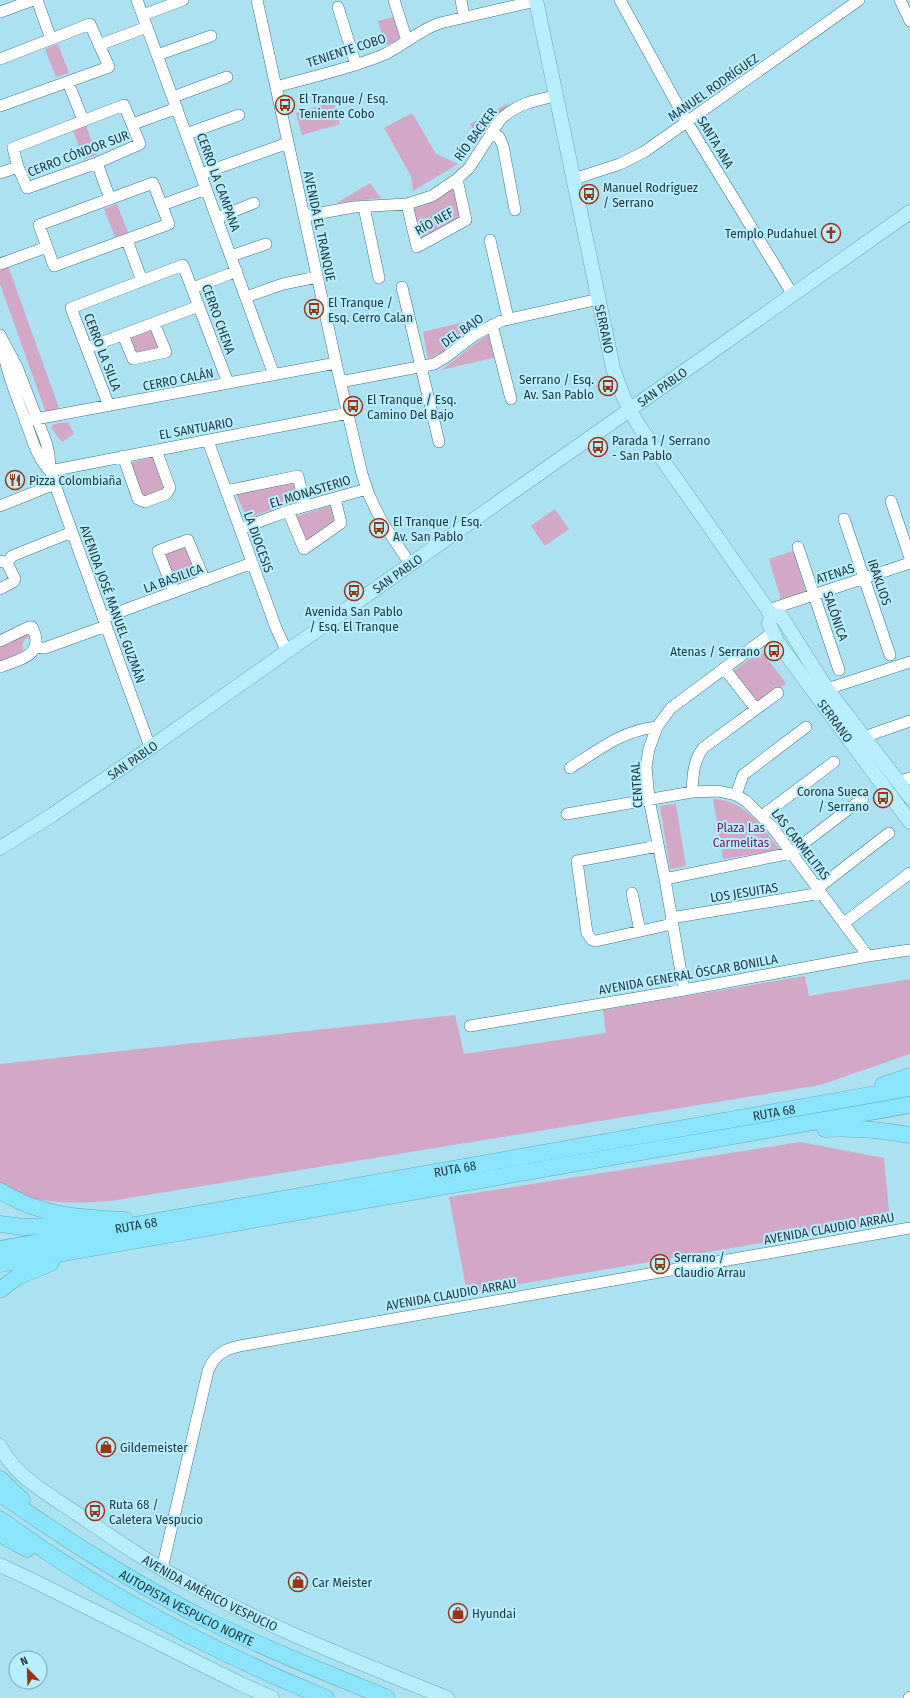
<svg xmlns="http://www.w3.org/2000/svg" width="910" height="1698" viewBox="0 0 910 1698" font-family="'Fira Sans Condensed',sans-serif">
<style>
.green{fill:#d2a8c6}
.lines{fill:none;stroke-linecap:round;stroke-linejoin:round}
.minor-casing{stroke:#3f7280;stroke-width:12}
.major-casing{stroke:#67a9ba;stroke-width:15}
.highway-casing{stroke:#67a9ba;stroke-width:17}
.minor{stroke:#fff;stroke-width:11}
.major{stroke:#b9effd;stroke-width:14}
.highway{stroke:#8be5fc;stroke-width:16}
.labels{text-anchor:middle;stroke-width:4;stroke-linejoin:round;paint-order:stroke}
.street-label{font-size:13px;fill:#243a40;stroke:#b8eefd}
.poi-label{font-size:13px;fill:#243a40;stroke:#b8eefd;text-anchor:start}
.park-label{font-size:13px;fill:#702362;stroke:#b8eefd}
</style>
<rect width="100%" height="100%" fill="#abe1f0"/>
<!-- green -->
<path class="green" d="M397 16 404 40 385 45 378 21Z
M58 44 69 73 56 77 45 49Z
M334 102 340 124 302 135 296 113Z
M509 103 479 139 470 124Z
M412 113 436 154 458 164 413 191 411 176 384 128Z
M86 126 97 155 84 159 73 131Z
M370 183 381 198 337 203Z
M455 185 461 217 420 241 412 210Z
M117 204 128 233 115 237 104 209Z
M8 266 59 408 46 413 0 284V269Z
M485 317 461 336 443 352 428 359 423 332Z
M152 329 160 349 135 354 128 339Z
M491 333 497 357 441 370C458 358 473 344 491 333Z
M68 422 74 434 62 442 51 428 54 424Z
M154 457 165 487 162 492 144 497 141 494 130 463Z
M294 481 300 500 247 518 235 492Z
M333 505 338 521 304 542 294 517Z
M555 509 569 529 545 546 531 526Z
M186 544 198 573 174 583 162 553Z
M793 551 806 592 781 600 769 559Z
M27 633 29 637 25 639 22 645 24 653 0 664V646Z
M761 651 786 683 756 705 732 672Z
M713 799C745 800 762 827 780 850L723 859Z
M676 804 686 866 670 869 660 806Z
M805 976 809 996 910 979V1054L820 1085 111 1201C80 1203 49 1205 18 1194 12 1192 6 1187 0 1183V1064L455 1015 464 1054 606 1033 603 1010Z
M800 1142 884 1158 890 1221 467 1293 449 1197Z"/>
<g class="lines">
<!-- minor casing -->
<g class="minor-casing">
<path id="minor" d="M37 0 51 39
M137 0 274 375
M257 0 336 363 362 474 369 495 381 520 410 564
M394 0 407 41
M461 0 464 17
M620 0 687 122 793 295
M900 0 910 21
M338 7 356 65
M0 12 33 0
M143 15 183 0
M99 45 147 27
M157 55 211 36
M0 59 90 24 109 67 0 106
M68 82 83 120
M276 87C311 77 349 69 383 55 403 46 419 30 440 23L536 1
M173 97 227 77
M124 105 140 144 97 163 27 188 18 167 13 148Z
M133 124 177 108
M492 133 499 137 503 146 515 210
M186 134 239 115
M97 163 110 199
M0 173 18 167
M201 174 288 143
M574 179 620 164 644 152 859 0
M153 183 169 224 54 266 39 225Z
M407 204 417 247 466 220 457 179
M162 205 206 189
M364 207 379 278
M304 216 354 207 407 204 432 196 457 179 469 168 500 120C516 104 535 100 556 96
M217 218 254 203
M127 240 142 281
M490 240 508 318
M231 256 266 244
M0 264 47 247
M402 287 439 442
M193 288 237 271
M246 297 283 284 317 277
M492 325 511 399
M0 335 17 367 46 442 49 454 50 471 150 747
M123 335 133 359 166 352 154 323
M1 342C6 370 16 395 26 422 32 439 37 458 50 471
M87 348 199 306
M340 382 434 364 446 357 476 334 501 321 599 299
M109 406 71 308 183 265 228 383
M25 421 336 363
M208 441 276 628 287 652
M123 456 138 499 145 502 166 494 170 488 156 450
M50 471 348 413
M226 491 298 476 305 506
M891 501 910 558
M0 506 55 484
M288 511 304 549 341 523 335 499
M844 519 890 655
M240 529 288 511 367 489
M798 547 839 670
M0 561 7 563 15 579 13 582 0 589
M7 563 12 556 72 532
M174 592 158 551 188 540 205 581
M768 610 910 563
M103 618 252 563
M0 641 29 627H32C46 655 21 659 0 667
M36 647 45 648 106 626
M724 668 756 709
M827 689 910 662
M864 737 910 721
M570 768C598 750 623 730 657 727
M898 782 910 778
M692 792C693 775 693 762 703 748L778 693
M736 795 743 775 806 727
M567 814 692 792 718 791 736 795 746 801 772 827 868 956
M762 816 834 762
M658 846 577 861 587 933 592 940 596 941 672 924
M665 879 791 853 863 798
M818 888 889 833
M632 893 640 931
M671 918 821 893
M844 923 910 873
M684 990 665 879 649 799 646 767 649 749 657 727 671 708 772 633
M470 1026 684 990 868 956 910 950
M162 1569 208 1371C216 1350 231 1347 251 1344L910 1228
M909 1698 910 1697"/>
</g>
<!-- major casing -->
<g class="major-casing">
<g id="major">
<path id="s1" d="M536 0 613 368C620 391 628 409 641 429L768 610 771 616 769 624 778 643 910 822"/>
<path d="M771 616H781L827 689 910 797"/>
<path id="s2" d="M0 848 52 815 130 762 910 212"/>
<path id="s3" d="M0 1446C16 1478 50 1495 79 1515 113 1538 147 1562 184 1581 268 1627 358 1662 447 1698"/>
<path d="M0 1565 36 1582 241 1684 272 1698"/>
</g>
</g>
<!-- highway casing -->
<g class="highway-casing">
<g id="highway">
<path d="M883 1085 910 1076"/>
<path d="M825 1129C854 1127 881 1130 910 1135"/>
<path d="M0 1191C41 1216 79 1218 125 1220"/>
<path d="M0 1224 23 1227 79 1225"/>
<path id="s4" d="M0 1249 910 1088"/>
<path d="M0 1264 910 1105"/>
<path d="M0 1290 17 1277 51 1263"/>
<path d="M0 1479 22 1500"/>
<path id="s5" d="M0 1494C67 1540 136 1585 209 1621 267 1650 327 1673 387 1698"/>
<path d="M0 1519C102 1594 209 1650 326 1698"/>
<path d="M0 1534 27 1549"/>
</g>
</g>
<!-- minor -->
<use href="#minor" class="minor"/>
<!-- major -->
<use href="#major" class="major"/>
<!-- highway -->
<use href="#highway" class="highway"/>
</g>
<!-- icons -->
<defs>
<g id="bus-ring" transform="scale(1)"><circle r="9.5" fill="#b8eefd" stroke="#9b3315" stroke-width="1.5"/><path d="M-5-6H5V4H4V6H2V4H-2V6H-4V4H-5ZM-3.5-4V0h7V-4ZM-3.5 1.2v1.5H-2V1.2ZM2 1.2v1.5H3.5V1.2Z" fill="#9b3315"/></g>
<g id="church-ring" transform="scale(1)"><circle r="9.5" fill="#b8eefd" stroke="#9b3315" stroke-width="1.5"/><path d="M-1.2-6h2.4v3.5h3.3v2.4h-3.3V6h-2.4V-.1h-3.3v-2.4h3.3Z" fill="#9b3315"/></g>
<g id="restaurant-ring" transform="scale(1)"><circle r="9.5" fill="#b8eefd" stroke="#9b3315" stroke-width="1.5"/><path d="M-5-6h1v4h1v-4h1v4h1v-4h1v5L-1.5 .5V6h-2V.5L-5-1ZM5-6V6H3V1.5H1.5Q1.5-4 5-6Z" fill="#9b3315"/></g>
<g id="shop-ring" transform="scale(1)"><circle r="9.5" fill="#b8eefd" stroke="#9b3315" stroke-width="1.5"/><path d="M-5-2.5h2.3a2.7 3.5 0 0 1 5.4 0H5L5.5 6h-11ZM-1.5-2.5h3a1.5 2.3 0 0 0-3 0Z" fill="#9b3315"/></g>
</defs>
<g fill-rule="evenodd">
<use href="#bus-ring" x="285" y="105"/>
<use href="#bus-ring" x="589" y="194"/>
<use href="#church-ring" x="831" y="233"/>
<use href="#bus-ring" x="314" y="309"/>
<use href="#bus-ring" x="608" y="386"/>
<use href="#bus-ring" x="353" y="406"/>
<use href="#bus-ring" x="598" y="447"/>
<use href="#restaurant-ring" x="15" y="480"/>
<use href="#bus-ring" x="379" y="528"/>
<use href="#bus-ring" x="354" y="591"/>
<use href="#bus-ring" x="774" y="651"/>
<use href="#bus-ring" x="883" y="798"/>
<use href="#bus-ring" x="660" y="1264"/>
<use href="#shop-ring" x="106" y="1447"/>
<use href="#bus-ring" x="95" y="1511"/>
<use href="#shop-ring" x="298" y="1582"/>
<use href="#shop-ring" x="458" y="1613"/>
</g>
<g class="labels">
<!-- street labels -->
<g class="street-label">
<text transform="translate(346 50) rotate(-18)" y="5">TENIENTE COBO</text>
<text transform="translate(713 87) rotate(-35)" y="5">MANUEL RODRÍGUEZ</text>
<text transform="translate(475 134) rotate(-54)" y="5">RÍO BACKER</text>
<text transform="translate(716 142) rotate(59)" y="5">SANTA ANA</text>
<text transform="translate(78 153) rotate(-21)" y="5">CERRO CÓNDOR SUR</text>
<text transform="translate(219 182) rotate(70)" y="5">CERRO LA CAMPANA</text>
<text transform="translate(434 221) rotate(-29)" y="5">RÍO NEF</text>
<text transform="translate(320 226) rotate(78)" y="5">AVENIDA EL TRANQUE</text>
<text transform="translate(219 319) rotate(70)" y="5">CERRO CHENA</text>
<text dy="5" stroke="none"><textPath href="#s1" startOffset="336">SERRANO</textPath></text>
<text transform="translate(462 330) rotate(-35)" y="5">DEL BAJO</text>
<text transform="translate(103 352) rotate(69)" y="5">CERRO LA SILLA</text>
<text transform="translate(178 379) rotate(-11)" y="5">CERRO CALÁN</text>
<text dy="5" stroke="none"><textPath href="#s2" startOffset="807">SAN PABLO</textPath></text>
<text transform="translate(196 428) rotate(-10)" y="5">EL SANTUARIO</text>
<text transform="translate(310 491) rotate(-17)" y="5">EL MONASTERIO</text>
<text transform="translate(259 542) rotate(70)" y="5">LA DIOCESIS</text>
<text dy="5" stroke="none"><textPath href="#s2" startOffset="483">SAN PABLO</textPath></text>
<text transform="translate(835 573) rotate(-18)" y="5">ATENAS</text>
<text transform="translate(173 578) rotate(-20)" y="5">LA BASILICA</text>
<text transform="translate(880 582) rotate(71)" y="5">IRAKLIOS</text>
<text transform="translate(113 604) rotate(70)" y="5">AVENIDA JOSÉ MANUEL GUZMÁN</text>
<text transform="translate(836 616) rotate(71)" y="5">SALÓNICA</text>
<text dy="5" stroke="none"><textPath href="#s1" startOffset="797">SERRANO</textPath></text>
<text dy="5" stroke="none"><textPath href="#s2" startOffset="159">SAN PABLO</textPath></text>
<text transform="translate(636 785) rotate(-94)" y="5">CENTRAL</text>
<text transform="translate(801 844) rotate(52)" y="5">LAS CARMELITAS</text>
<text transform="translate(744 892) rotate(-9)" y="5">LOS JESUITAS</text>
<text transform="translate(688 974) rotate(-10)" y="5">AVENIDA GENERAL ÓSCAR BONILLA</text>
<text dy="5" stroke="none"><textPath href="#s4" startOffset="786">RUTA 68</textPath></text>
<text dy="5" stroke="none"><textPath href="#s4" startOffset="462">RUTA 68</textPath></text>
<text dy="5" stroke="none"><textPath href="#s4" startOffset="138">RUTA 68</textPath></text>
<text transform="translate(829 1228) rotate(-10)" y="5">AVENIDA CLAUDIO ARRAU</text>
<text transform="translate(451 1294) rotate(-10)" y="5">AVENIDA CLAUDIO ARRAU</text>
<text dy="5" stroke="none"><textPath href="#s3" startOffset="259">AVENIDA AMÉRICO VESPUCIO</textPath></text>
<text dy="5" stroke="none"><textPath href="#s5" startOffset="219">AUTOPISTA VESPUCIO NORTE</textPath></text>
</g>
<!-- poi labels -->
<g class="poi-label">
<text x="299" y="103">El Tranque / Esq.<tspan x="299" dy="15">Teniente Cobo</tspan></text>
<text x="603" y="192">Manuel Rodríguez<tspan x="603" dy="15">/ Serrano</tspan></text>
<text x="817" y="238" text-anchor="end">Templo Pudahuel</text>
<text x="328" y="307">El Tranque /<tspan x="328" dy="15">Esq. Cerro Calan</tspan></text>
<text x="594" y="384" text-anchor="end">Serrano / Esq.<tspan x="594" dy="15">Av. San Pablo</tspan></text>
<text x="367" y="404">El Tranque / Esq.<tspan x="367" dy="15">Camino Del Bajo</tspan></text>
<text x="612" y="445">Parada 1 / Serrano<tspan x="612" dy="15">- San Pablo</tspan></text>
<text x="29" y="485">Pizza Colombiaña</text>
<text x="393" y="526">El Tranque / Esq.<tspan x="393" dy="15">Av. San Pablo</tspan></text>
<text x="354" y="616" text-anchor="middle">Avenida San Pablo<tspan x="354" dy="15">/ Esq. El Tranque</tspan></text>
<text x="760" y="656" text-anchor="end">Atenas / Serrano</text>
<text x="869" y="796" text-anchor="end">Corona Sueca<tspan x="869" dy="15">/ Serrano</tspan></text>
<text x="674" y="1262">Serrano /<tspan x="674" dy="15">Claudio Arrau</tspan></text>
<text x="120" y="1452">Gildemeister</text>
<text x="109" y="1509">Ruta 68 /<tspan x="109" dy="15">Caletera Vespucio</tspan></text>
<text x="312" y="1587">Car Meister</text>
<text x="472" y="1618">Hyundai</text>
</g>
<!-- park labels -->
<g class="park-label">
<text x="741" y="832">Plaza Las<tspan x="741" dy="15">Carmelitas</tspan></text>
</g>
</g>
<!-- north arrow -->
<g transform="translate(28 1670) rotate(337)"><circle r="19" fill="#b8eefd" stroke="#7da6b1"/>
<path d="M0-3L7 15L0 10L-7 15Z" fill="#9b3315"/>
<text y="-6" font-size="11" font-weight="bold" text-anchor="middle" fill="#243a40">N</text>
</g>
</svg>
